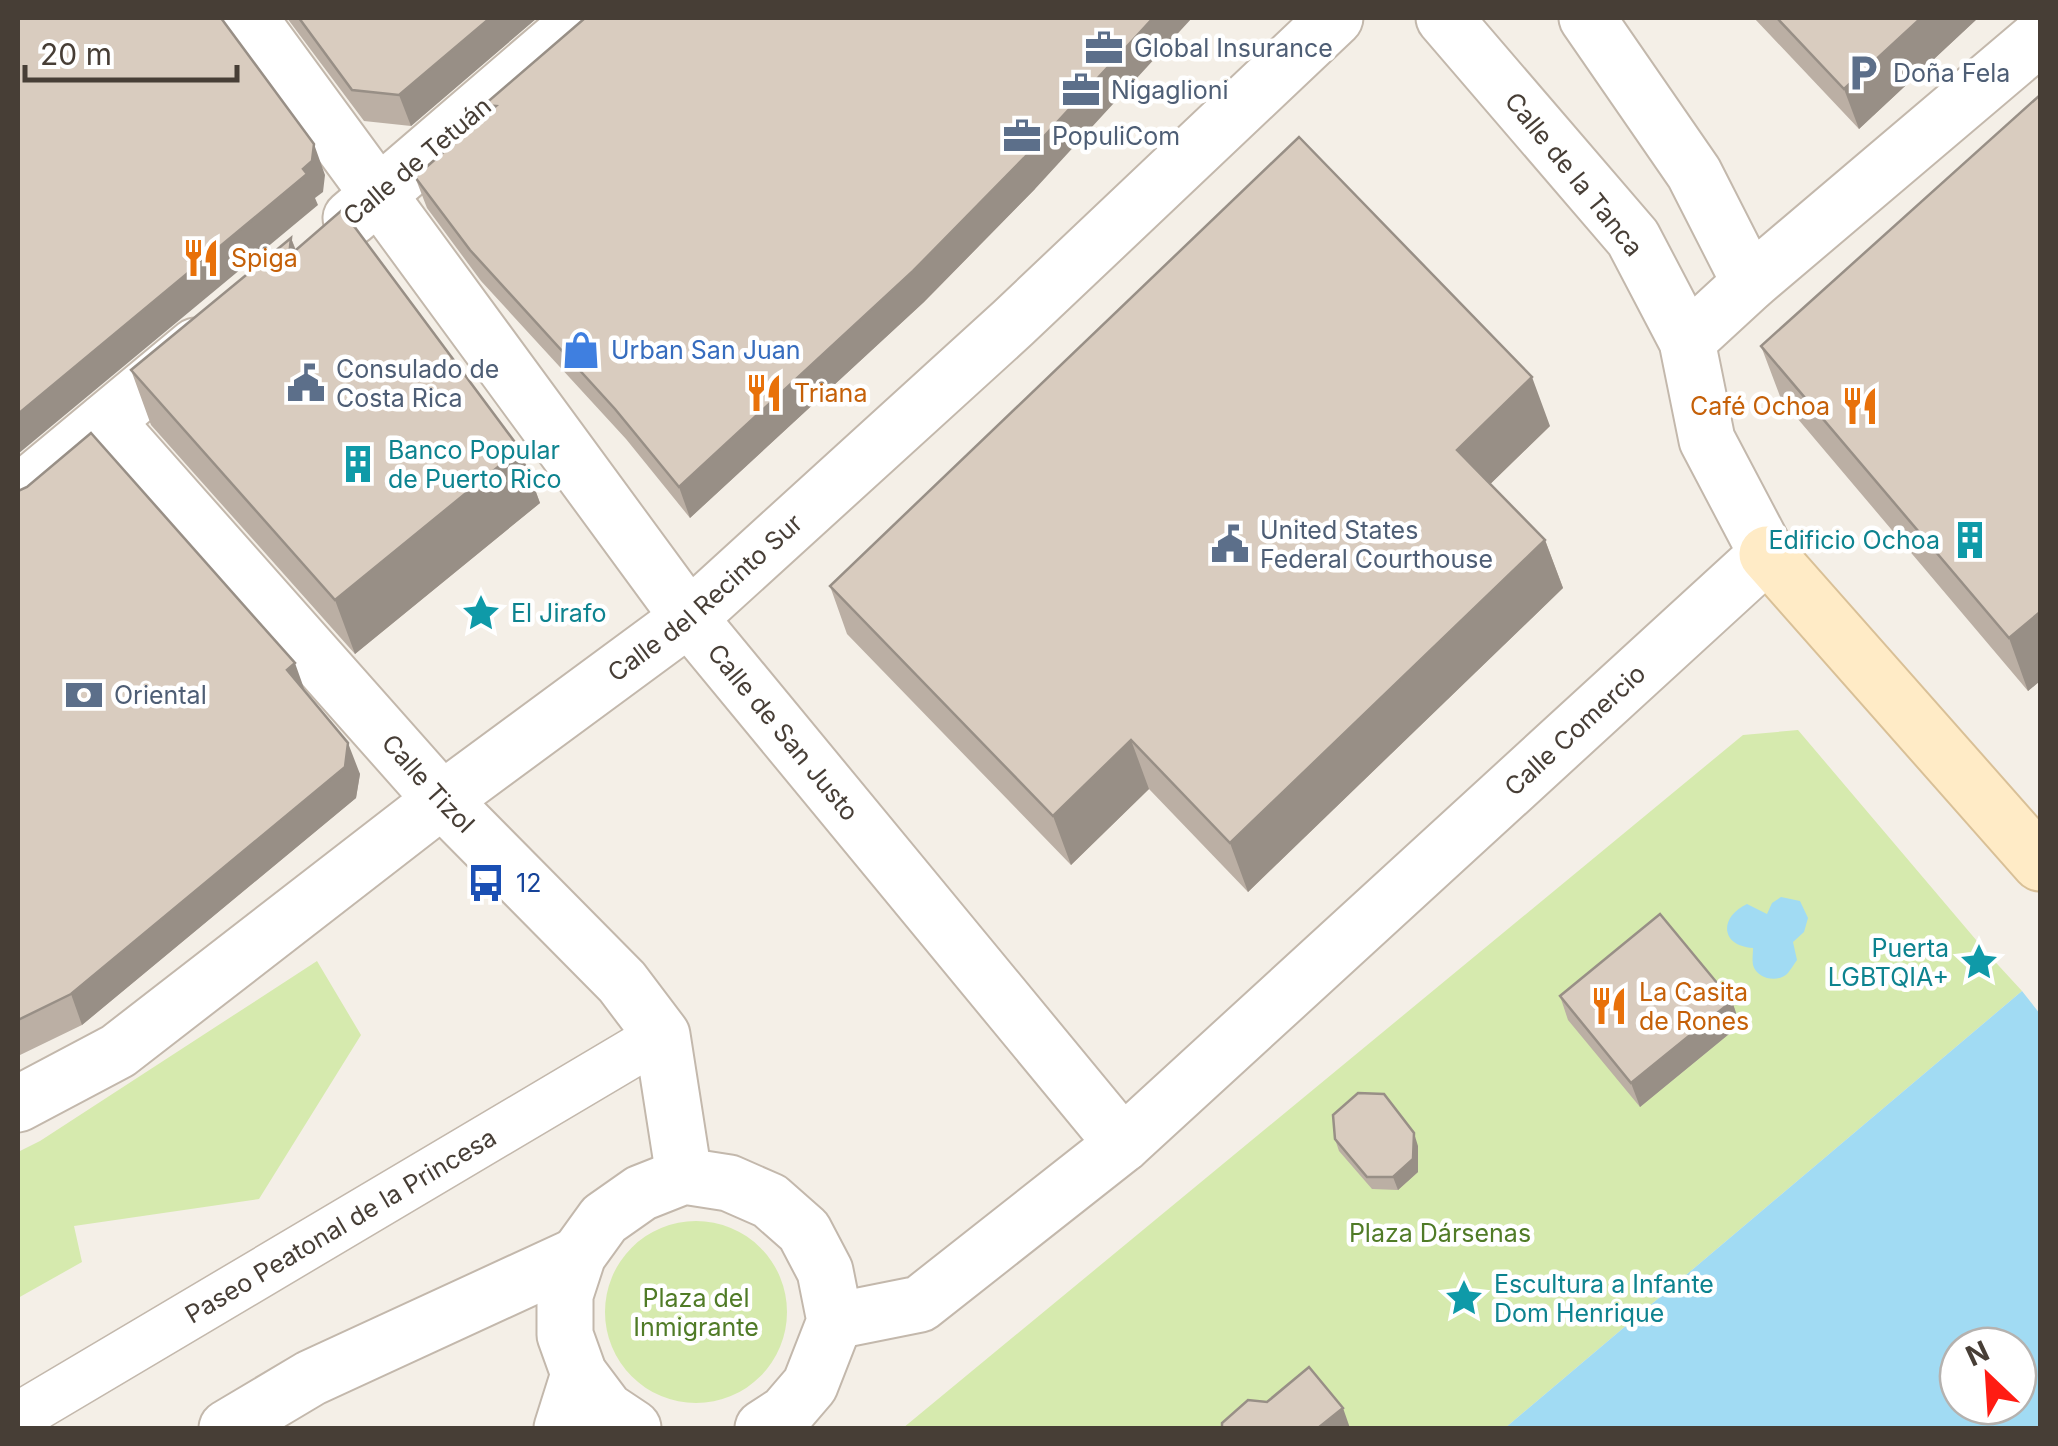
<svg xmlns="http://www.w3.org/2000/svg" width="2058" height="1446" viewBox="0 0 2058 1446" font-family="Inter,sans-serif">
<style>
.green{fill:#d6eaae}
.water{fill:#a1dbf3;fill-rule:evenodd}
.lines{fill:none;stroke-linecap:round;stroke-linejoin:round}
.pedestrian-casing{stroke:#c3b8ac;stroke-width:51}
.minor-casing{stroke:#c3b8ac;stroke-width:59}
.secondary-casing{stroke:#d9c097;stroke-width:59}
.pedestrian{stroke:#fff;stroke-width:48}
.minor{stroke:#fff;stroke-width:55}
.secondary{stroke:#ffebc6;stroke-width:55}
.wall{fill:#bbafa4}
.shaded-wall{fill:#988f86}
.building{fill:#d9ccbf;stroke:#988f86;stroke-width:2.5}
.labels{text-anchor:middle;stroke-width:9;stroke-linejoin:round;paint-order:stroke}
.service-label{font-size:25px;fill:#4e5e75;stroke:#fff;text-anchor:start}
.street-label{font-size:25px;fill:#473e36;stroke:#fff}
.food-label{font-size:25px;fill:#c56008;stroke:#fff;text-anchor:start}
.shop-label{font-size:25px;fill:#366cbe;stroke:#fff;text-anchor:start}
.culture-label{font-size:25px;fill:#0d838f;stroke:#fff;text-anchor:start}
.transit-label{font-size:25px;fill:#164399;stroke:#fff;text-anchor:start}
.park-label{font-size:25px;fill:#507b27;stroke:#fff}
</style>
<rect width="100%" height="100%" fill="#f4efe7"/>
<!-- green -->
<path class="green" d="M1798 730 1988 954 2022 991 1505 1428H903L1743 735Z
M317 961 361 1035 259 1199 74 1226 82 1262 18 1298V1152L40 1141Z
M605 1312a91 91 0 1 1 182 0a91 91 0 1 1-182 0Z"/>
<!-- water -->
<path class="water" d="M1781 897 1800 901 1808 918 1804 932 1793 942 1797 960C1794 964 1790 971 1787 974 1777 983 1757 979 1753 965 1752 959 1753 954 1753 948 1720 946 1719 917 1747 904L1767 914 1772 903Z
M2022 991 2040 1014V1428H1505ZM1958 1346H2018V1406H1958Z"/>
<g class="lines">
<!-- pedestrian casing -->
<g class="pedestrian-casing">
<g id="pedestrian">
<path id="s1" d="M18 1417 662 1035"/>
</g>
</g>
<!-- minor casing -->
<g class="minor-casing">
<g id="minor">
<path id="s2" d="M249 18 689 618 1123 1144"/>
<path d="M1587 18 1694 173 1750 283"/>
<path d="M351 218 584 18"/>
<path d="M1687 341 1750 283 2040 37"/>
<path id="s3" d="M106 421 442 800 622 982 662 1035 684 1176"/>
<path d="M18 494 196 346"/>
<path id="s4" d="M18 1104 118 1051 442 800 689 618 1013 323 1335 18"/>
<path id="s5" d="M835 1321 920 1304 1123 1144 1767 554 1707 440 1687 341 1633 238 1444 18"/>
<path d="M227 1428 311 1378 578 1255"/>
<path d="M562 1428 579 1374"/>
<path d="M633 1428 606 1410 579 1374 565 1335V1295L578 1255 604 1219 641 1193 684 1176 729 1183 770 1201 804 1231 825 1271 835 1321 810 1385 786 1413 763 1428"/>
</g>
</g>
<!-- secondary casing -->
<g class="secondary-casing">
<path id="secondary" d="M1767 554 2040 863"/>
</g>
<!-- pedestrian -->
<use href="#pedestrian" class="pedestrian"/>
<!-- minor -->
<use href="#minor" class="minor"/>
<!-- secondary -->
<use href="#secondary" class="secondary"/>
</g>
<!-- wall -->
<path class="wall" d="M287 18H537L411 126 364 121Z
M1754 18H1978L1859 129Z
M2040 95V681L2028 691 1781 399 1761 346Z
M484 105 1035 189 924 302 690 518 626 439 481 281 427 208 415 177 488 113Z
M291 238 296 250 520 449 540 503 355 654 151 425 131 370Z
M1550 426 1490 484 1545 540 1563 588 1248 892 1149 789 1071 865 847 634 830 586Z
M18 491 306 692 360 774 356 798 82 1025 18 1056Z
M1560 996 1732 1001 1740 1025 1640 1107 1568 1020Z
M1335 1139 1418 1146V1172L1398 1190 1372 1189 1339 1151Z"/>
<!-- shaded-wall -->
<path class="shaded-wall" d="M490 18H537L411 126 399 95Z
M1153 18H1192L1035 189 924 302 690 518 679 487Z
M1921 18H1978L1859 129 1844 89Z
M314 144 325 175 323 192 315 198 318 205 18 454V414Z
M291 238 311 292 289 256Z
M1532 377 1550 426 1475 499 1457 450Z
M520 449 540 503 355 654 335 600Z
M1545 540 1563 588 1248 892 1230 843Z
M2040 612V681L2028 691 2009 638Z
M295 663 306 694 287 670Z
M1131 740 1149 789 1071 865 1053 816Z
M348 743 360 774 356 798 82 1025 71 994Z
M1732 1001 1740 1025 1640 1107 1631 1083Z
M1414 1133 1418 1146V1172L1398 1190 1393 1177Z
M1343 1408 1350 1428H1318Z"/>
<!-- building -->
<path class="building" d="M18 18H221L314 144 312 161 303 169 307 174 18 414Z
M299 18H490L399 95 352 90Z
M585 18H1153L1024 158 913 271 679 487 615 409 470 250 415 177 496 106 484 105Z
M1777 18H1921L1844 89Z
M2040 95V612L2009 638 1761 346Z
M1299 137 1532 377 1457 450 1545 540 1230 843 1131 740 1053 816 830 586Z
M342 210 520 449 335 600 131 370 291 238 289 256Z
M91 433 295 663 287 670 348 743 345 767 71 994 18 1020V491L27 487Z
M1660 914 1732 1001 1631 1083 1560 996Z
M1358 1093 1384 1094 1414 1133 1413 1159 1393 1177H1367L1335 1139 1333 1115Z
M1309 1367 1343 1408 1318 1428H1222V1423L1248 1400 1267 1402Z"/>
<!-- icons -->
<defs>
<g id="office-bare" transform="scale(3)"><path d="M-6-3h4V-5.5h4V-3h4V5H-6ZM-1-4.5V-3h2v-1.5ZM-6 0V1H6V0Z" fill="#5c6f8a" stroke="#fff" stroke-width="2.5" paint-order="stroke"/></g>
<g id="parking-bare" transform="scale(3)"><path d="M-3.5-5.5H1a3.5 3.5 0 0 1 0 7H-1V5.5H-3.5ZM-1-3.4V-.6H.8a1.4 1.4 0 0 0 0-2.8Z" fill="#5c6f8a" stroke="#fff" stroke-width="2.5" paint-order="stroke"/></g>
<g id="restaurant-bare" transform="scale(3)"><path d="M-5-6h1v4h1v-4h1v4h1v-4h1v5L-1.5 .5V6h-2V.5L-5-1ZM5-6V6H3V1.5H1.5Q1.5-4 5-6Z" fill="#e8710a" stroke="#fff" stroke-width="2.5" paint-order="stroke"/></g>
<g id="shop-bare" transform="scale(3)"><path d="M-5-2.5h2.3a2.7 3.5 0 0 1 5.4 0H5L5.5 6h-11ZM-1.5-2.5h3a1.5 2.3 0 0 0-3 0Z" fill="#3f7fe0" stroke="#fff" stroke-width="2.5" paint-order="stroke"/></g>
<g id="civic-bare" transform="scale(3)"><path d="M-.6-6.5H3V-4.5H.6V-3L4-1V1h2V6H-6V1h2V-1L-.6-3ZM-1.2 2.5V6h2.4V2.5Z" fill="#5c6f8a" stroke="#fff" stroke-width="2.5" paint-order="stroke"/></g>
<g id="building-bare" transform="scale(3)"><path d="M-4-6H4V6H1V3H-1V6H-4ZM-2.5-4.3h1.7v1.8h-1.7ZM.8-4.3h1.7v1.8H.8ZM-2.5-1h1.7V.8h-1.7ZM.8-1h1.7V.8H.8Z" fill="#0f9aa8" stroke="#fff" stroke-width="2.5" paint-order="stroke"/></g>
<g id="sight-bare" transform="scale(3)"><path d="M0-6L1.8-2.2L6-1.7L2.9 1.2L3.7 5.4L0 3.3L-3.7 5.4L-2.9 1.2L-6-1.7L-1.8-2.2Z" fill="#0f9aa8" stroke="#fff" stroke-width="2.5" paint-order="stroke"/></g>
<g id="bank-bare" transform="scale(3)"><path d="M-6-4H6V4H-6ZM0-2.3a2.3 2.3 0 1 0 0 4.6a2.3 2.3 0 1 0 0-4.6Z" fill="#5c6f8a" stroke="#fff" stroke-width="2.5" paint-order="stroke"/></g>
<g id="bus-bare" transform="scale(3)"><path d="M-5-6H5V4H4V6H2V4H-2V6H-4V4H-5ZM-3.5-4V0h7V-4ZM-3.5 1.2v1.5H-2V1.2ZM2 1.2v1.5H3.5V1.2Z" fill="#1a4fb4" stroke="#fff" stroke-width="2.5" paint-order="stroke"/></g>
</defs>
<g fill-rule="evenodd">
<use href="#office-bare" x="1104" y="48"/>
<use href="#parking-bare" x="1863" y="73"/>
<use href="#office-bare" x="1081" y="90"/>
<use href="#office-bare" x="1022" y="136"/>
<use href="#restaurant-bare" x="201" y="258"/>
<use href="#shop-bare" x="581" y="350"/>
<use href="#civic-bare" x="306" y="383"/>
<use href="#restaurant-bare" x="764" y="393"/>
<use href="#restaurant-bare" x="1860" y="406"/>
<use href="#building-bare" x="358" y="464"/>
<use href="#building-bare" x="1970" y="540"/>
<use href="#civic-bare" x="1230" y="544"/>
<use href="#sight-bare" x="481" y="613"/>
<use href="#bank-bare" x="84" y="695"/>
<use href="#bus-bare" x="486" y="883"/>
<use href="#sight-bare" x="1979" y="962"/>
<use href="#restaurant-bare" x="1609" y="1006"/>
<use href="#sight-bare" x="1464" y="1298"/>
</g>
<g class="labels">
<!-- service labels -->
<g class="service-label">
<text x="1134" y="57">Global Insurance</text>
<text x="1893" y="82">Doña Fela</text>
<text x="1111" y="99">Nigaglioni</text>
<text x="1052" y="145">PopuliCom</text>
<text x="336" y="378">Consulado de<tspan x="336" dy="29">Costa Rica</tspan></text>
<text x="1260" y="539">United States<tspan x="1260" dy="29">Federal Courthouse</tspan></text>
<text x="114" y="704">Oriental</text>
</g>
<!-- street labels -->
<g class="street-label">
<text transform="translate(417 161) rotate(-40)" y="9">Calle de Tetuán</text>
<text transform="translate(1574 174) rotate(51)" y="9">Calle de la Tanca</text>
<text dy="9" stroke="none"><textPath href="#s4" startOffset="855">Calle del Recinto Sur</textPath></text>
<text dy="9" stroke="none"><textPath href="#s5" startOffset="958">Calle Comercio</textPath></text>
<text dy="9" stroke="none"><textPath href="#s2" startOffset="892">Calle de San Justo</textPath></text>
<text dy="9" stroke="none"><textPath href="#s3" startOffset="485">Calle Tizol</textPath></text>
<text dy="9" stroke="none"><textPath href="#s1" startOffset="375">Paseo Peatonal de la Princesa</textPath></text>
</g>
<!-- food labels -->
<g class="food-label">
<text x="231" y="267">Spiga</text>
<text x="794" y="402">Triana</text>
<text x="1830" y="415" text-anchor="end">Café Ochoa</text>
<text x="1639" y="1001">La Casita<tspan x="1639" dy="29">de Rones</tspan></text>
</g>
<!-- shop labels -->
<g class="shop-label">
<text x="611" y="359">Urban San Juan</text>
</g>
<!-- culture labels -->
<g class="culture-label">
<text x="388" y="459">Banco Popular<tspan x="388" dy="29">de Puerto Rico</tspan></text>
<text x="1940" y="549" text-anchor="end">Edificio Ochoa</text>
<text x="511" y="622">El Jirafo</text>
<text x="1949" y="957" text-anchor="end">Puerta<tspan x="1949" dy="29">LGBTQIA+</tspan></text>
<text x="1494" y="1293">Escultura a Infante<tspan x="1494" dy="29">Dom Henrique</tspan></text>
</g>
<!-- transit labels -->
<g class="transit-label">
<text x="516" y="892">12</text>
</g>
<!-- park labels -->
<g class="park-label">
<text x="1440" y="1242">Plaza Dársenas</text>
<text x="696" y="1307">Plaza del<tspan x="696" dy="29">Inmigrante</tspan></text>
</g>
</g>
<!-- border -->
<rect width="2058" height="1446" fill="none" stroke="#473e36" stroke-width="40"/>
<!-- north arrow -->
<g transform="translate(1988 1376) rotate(335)"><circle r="48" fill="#ffffff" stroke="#b5b2af" stroke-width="2.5"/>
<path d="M0-8L18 38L0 25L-18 38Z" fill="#ff1c13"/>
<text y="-15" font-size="28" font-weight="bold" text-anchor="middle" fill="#473e36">N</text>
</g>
<!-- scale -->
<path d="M25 65v15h212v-15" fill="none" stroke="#473e36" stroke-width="5"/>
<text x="40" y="65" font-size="30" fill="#473e36" stroke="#ffffff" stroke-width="8" paint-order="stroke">20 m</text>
</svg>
